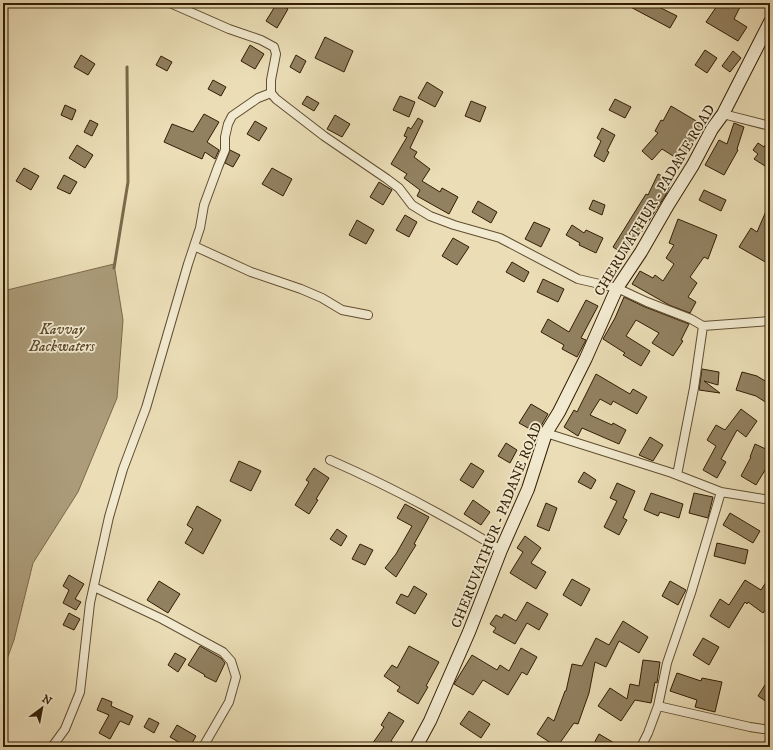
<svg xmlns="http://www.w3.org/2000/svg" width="773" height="750" viewBox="0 0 773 750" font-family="'IM FELL DW Pica',serif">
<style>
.water{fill:#ac9c7a;stroke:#7b694a}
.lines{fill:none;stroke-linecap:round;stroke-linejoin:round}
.stream{stroke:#7b694a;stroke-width:3}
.building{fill:#928161;stroke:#321d03}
.street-casing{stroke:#604d30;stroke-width:10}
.secondary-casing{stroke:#321d03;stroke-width:14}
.street{stroke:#f2ead0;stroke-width:8}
.secondary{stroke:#f2ead0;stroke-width:12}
.labels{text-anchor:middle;stroke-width:3.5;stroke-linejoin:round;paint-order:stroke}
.street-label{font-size:14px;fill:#321d03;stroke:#f2ead0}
.water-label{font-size:15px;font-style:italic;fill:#5d492d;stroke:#f2ead0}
</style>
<rect width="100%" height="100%" fill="#ebdeb7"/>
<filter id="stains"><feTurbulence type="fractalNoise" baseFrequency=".005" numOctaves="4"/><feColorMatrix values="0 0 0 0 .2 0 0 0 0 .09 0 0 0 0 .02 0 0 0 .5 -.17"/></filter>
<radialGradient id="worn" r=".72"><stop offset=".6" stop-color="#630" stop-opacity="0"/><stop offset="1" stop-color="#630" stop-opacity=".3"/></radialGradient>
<!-- water -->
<path class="water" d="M114 264 123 320 117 398 78 492 33 563 14 640 3 670V291Z"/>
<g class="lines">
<!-- stream -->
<path class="stream" d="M114 268 128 182 127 67"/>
</g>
<!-- building -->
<path class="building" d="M277 3 288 9 277 28 266 21Z
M623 3H651L677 16 670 28Z
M719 3H742L734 19 747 27 738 41 706 22Z
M325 37 353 51 344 72 315 58Z
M250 45 264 54 255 69 241 61Z
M705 50 717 58 707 73 695 65Z
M733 51 741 58 730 72 722 66Z
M81 55 95 64 88 75 74 67Z
M296 55 306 61 300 73 290 67Z
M161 56 172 62 167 71 156 65Z
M213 80 226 87 221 96 208 89Z
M427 82 443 92 435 107 418 98Z
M307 96 319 103 314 111 302 104Z
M400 96 415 102 409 117 393 110Z
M615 99 631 107 625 118 609 110Z
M471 101 486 107 480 122 465 116Z
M65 105 76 110 72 120 61 115Z
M671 106 703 125 681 161 662 149 652 160 642 151 658 133 655 131 661 120 663 121Z
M204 114 219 122 207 142 219 150 215 159 205 152 202 159 164 142 172 124 193 132Z
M335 115 350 124 342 137 327 129Z
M418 118 423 121 410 148 417 152 414 157 430 169 422 181 440 192 442 188 458 197 449 214 417 196 420 190 404 178 407 174 391 164 407 137 404 136 408 127 411 129Z
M90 120 98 124 92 136 84 132Z
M255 121 267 128 259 141 247 134Z
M734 123 744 127 737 149 738 150 724 175 705 165 719 140 727 144Z
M602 128 615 135 607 151 609 152 604 162 594 156 601 141 597 138Z
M770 137V165L767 163 765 166 754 159 758 154 753 150 758 143 764 147Z
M77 145 93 155 85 168 69 158Z
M230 150 240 155 233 167 225 163Z
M24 168 39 176 31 190 16 181Z
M272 168 292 179 283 196 262 184Z
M658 174 672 181 665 196 637 239 636 238 625 255 613 247 646 194 648 195Z
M64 175 77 182 70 194 57 188Z
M379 182 392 190 383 205 370 197Z
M704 190 726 200 721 211 699 200Z
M593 200 605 205 602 215 589 209Z
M478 201 497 212 491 223 472 212Z
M770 202V259L767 263 739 247 751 228 757 232Z
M405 215 417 222 409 237 396 230Z
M678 219 717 235 708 259 704 257 690 277 697 283 688 297 696 302 690 313 669 305 632 284 640 271 653 278 655 275 663 281 674 264 666 258 674 245 669 243Z
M357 220 374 230 366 244 349 235Z
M534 222 550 229 541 247 525 239Z
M572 225 584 233 586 230 603 238 596 253 579 245 580 243 566 235Z
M453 238 469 247 457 265 442 256Z
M512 262 529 272 524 282 506 272Z
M543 279 564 289 558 302 537 292Z
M624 297 645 307 689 324 681 340 683 341 673 356 652 343 659 333 636 320 626 336 650 351 641 366 623 355 625 353 603 339 615 318Z
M586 300 598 306 581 338 586 340 577 357 562 349 564 345 541 332 548 319 569 332Z
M702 369 719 372 718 385 704 381 720 393 699 390Z
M742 372 757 376 770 384V405L756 396 736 390Z
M596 374 630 394 633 389 647 397 637 414 613 401 611 405 600 399 590 415 612 425 613 423 626 430 619 444 582 428 578 436 564 427 574 410 577 412Z
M531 404 548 414 537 433 519 423Z
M741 409 757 421 746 437 737 430 721 459 726 462 717 478 703 470 716 446 707 440 716 425 725 430Z
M650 437 663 445 653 461 639 455Z
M506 443 517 450 510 463 498 456Z
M755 444 770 451V456L765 470 756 485 741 476 751 457H750Z
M239 461 261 471 251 491 230 481Z
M471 463 484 471 473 488 460 480Z
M314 468 329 478 316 499 318 500 309 514 295 505 309 482 306 480Z
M584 472 596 480 591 489 578 482Z
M617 483 635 491 623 518 627 520 619 535 604 527 617 501 610 498Z
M651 493 683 504 679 518 660 512 658 516 644 510Z
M694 493 713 497 708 518 689 513Z
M473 500 490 512 481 525 464 514Z
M546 503 557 508 549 531 537 526Z
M405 504 429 517 414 544 416 545 396 577 385 568 396 554 412 526 397 518Z
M197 506 221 520 203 554 185 543 193 529 187 525Z
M730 513 760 531 753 543 723 525Z
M337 529 347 536 341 546 330 539Z
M525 536 541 548 531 563 546 572 536 589 510 573 523 552 517 548Z
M717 543 748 550 745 564 714 556Z
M360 544 373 550 365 565 352 559Z
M69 575 84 584 75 599 81 602 76 610 63 603 69 590 63 586Z
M770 576V604L763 613 748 602 747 604 745 602 729 628 710 616 720 599 729 605 745 580 761 590Z
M572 579 590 589 581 606 563 595Z
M159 581 180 594 168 613 147 600Z
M670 581 686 590 678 605 662 596Z
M414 586 427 594 415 614 396 603 401 594 408 597Z
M527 602 548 614 539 630 527 623 515 644 493 632 496 628 490 624 496 615 502 618 504 614 516 621Z
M69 613 80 619 74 630 63 625Z
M623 621 648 637 639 653 619 641 606 667 595 662 589 693 578 724 574 723 557 747 537 734 548 717 554 721 565 691H566L572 664 582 666 596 638 609 645Z
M703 638 719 647 709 665 693 655Z
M200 646 221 658 225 663 216 682 204 676 205 675 188 665Z
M409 646 439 662 426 686 428 687 418 704 397 691 400 687 384 676 392 665 397 668Z
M521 648 537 657 527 675 522 672 508 695 483 680 473 695 454 684 472 655 497 670 500 665 509 671Z
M175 653 186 659 178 672 168 665Z
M643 660 660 662 657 683 655 682 651 703 635 700 621 721 598 706 610 688 627 699 630 684 639 686Z
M677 673 701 681 702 678 722 682 715 712 695 707 697 700 670 691Z
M770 677V704L758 696Z
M102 698 112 702 111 706 133 716 129 725 120 721 110 739 99 733 109 715 97 710Z
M469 711 490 724 481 738 460 724Z
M389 712 404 721 391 741 400 747H370L384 727 381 725Z
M149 718 159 723 154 733 144 727Z
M177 725 196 736 190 747H187L170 737Z
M599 734 621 747H592Z"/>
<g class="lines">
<!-- street casing -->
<g class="street-casing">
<path id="street" d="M170 3 229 29 261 40 274 47 276 54 271 80V93L276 99 324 136 387 179 399 188 412 205 430 216 454 225 500 238 578 279 617 288 647 302 691 319 703 326 694 388 677 475
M723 114 770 126
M194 246 251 272 301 289 322 298 342 310 368 315
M703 326 770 321
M546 433 672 473 721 492 770 500
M330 460C389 486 446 516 501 550
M94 587 162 619 223 652 231 661 236 677 229 702 203 747
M658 706 750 727 770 730
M52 747 65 729 80 692 90 603 109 517 123 469 146 408 188 264 200 228 204 205 218 167 225 150V137L228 124 232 116 258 98 271 93
M641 747 648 733 658 706 667 663 691 593 721 492"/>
</g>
<!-- secondary casing -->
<g class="secondary-casing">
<path id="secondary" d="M416 747 430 721 469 632 501 550 528 489 546 433 559 412 586 358 617 288 641 252 668 205 693 165 712 129 723 114 770 22"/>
</g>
<!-- street -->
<use href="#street" class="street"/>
<!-- secondary -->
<use href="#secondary" class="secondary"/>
</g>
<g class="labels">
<!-- street labels -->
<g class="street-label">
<text transform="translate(654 200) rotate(-59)" y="5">CHERUVATHUR - PADANE ROAD</text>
<text transform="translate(496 525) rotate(-68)" y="5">CHERUVATHUR - PADANE ROAD</text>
</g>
<!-- water labels -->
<g class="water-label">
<text x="62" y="334">Kavvay<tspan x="62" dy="17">Backwaters</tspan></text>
</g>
</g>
<!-- margin -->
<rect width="773" height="750" fill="none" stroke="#ebdeb7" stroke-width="16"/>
<rect x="4" y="4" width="765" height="742" fill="none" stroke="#321d03" stroke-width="2"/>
<rect x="8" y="8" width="757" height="734" fill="none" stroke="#321d03"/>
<!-- north arrow -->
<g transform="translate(42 708) rotate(32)" stroke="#f2ead0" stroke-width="3" paint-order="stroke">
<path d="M0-3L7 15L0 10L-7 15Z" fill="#321d03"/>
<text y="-6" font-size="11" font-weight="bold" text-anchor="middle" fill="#321d03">N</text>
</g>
<rect width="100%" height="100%" filter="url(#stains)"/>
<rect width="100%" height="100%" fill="url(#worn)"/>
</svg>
